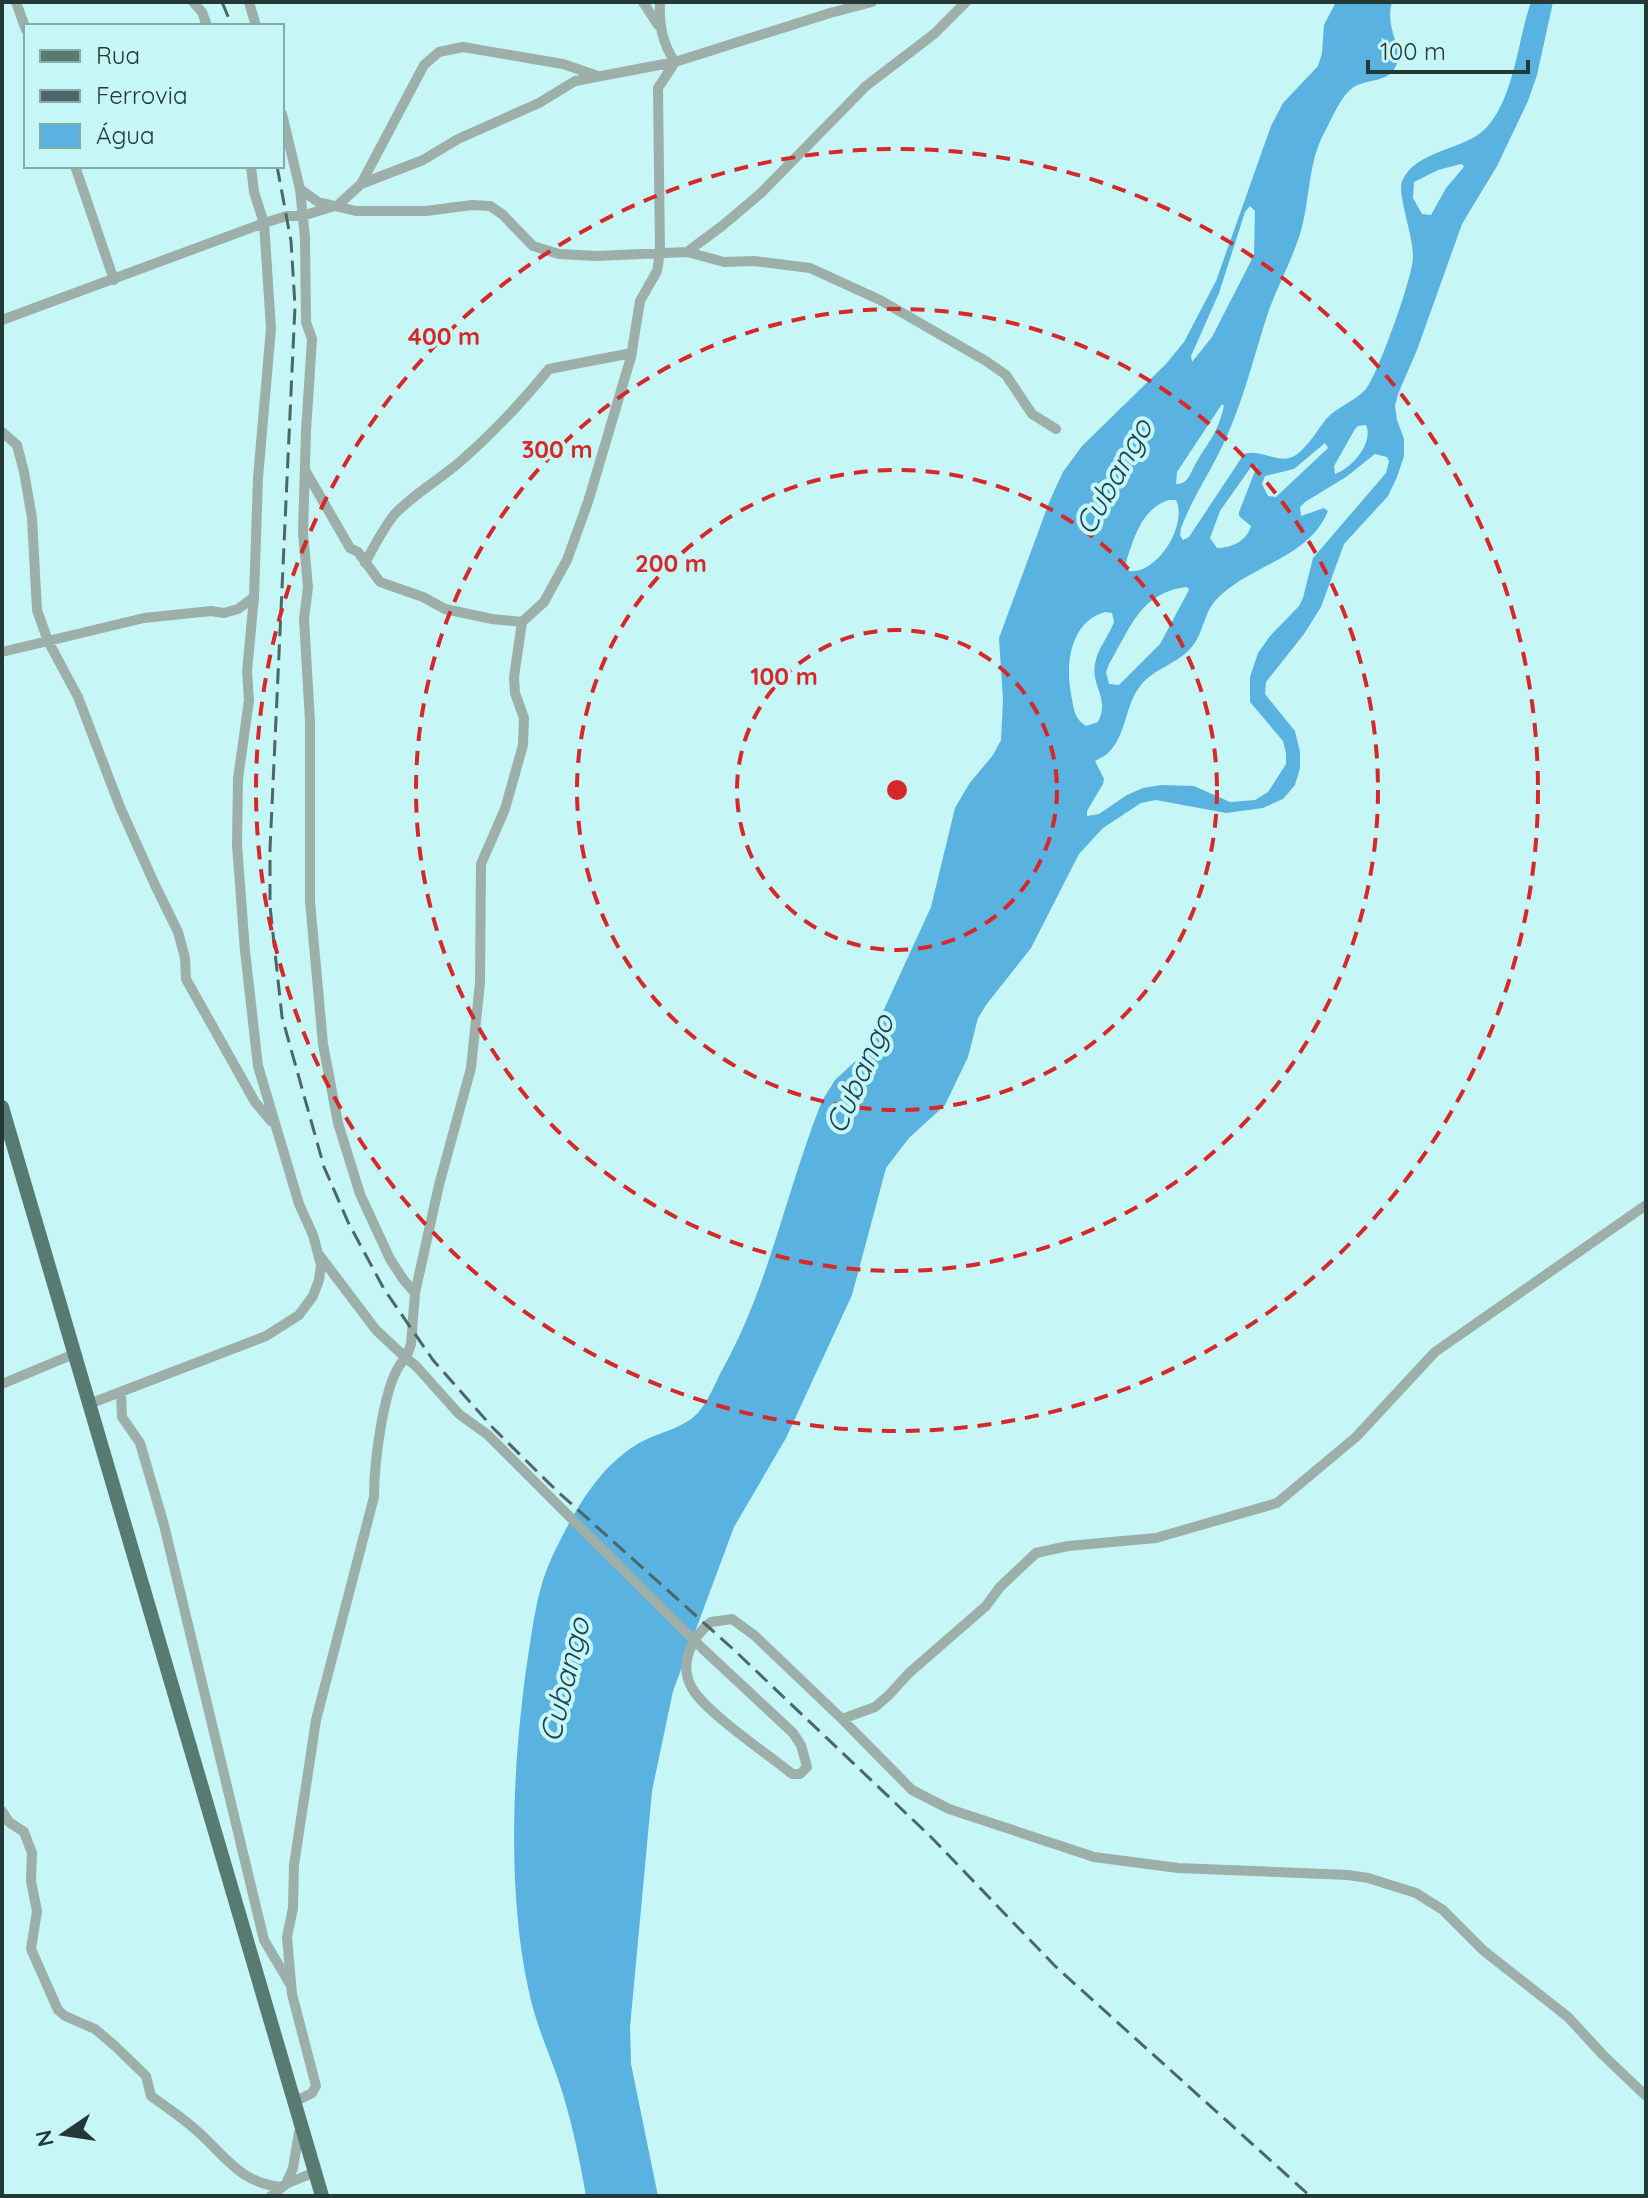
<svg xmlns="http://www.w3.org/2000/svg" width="1648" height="2198" viewBox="0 0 1648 2198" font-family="Quicksand,sans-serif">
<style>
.water{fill:#59b2df;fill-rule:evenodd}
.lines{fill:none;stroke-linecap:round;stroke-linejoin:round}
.minor{stroke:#9cafa9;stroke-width:10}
.major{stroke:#587b71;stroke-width:14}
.rail{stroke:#4c6766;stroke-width:3;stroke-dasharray:16 8;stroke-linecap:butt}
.minor-bridge{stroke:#9cafa9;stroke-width:10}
.ring{fill:none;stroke:#d62828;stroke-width:4;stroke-dasharray:14 10}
.labels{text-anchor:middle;stroke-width:8;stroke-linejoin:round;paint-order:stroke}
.water-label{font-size:30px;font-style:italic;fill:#1a4154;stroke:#c6f7f6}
.centre{fill:#d62828;stroke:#c6f7f6;stroke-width:4}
.ring-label{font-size:24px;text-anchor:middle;font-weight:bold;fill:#d62828;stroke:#c6f7f6;stroke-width:8;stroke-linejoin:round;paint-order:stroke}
</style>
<rect width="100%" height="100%" fill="#c6f7f6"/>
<!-- water -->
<path class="water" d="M1336 2H1392C1384 30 1405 48 1396 66 1387 85 1364 77 1350 90 1338 101 1330 123 1322 137 1307 169 1310 204 1299 237 1291 262 1278 285 1269 310 1255 352 1245 395 1227 436 1213 468 1193 496 1181 528L1180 535 1183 540 1189 537 1244 454C1262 448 1279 466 1296 455 1309 446 1317 430 1327 418 1339 406 1355 401 1366 389 1378 374 1412 279 1413 258 1414 238 1397 194 1402 181 1416 149 1465 151 1487 127 1514 98 1518 39 1531 2H1553L1537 75 1528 101 1497 166 1462 224 1417 350 1398 394 1395 406 1397 420 1404 439V456L1397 477 1388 496 1344 544 1321 607 1304 634 1266 682 1265 694 1295 731 1300 752V768L1295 785 1283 799 1263 808 1226 813 1156 800 1141 803 1103 828 1079 854 1031 948 986 1005 978 1018 968 1057 945 1105 909 1138 886 1168 852 1295 786 1438 734 1527 673 1691 652 1791 630 2027 631 2064 658 2196H586C579 2156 571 2117 558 2079 547 2048 534 2019 528 1987 506 1886 513 1753 529 1650 534 1618 538 1587 552 1557 573 1513 599 1464 643 1441 662 1431 687 1428 701 1409 709 1399 715 1384 721 1372 769 1287 786 1191 822 1101L835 1080 864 1053 931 907 955 808 969 784 993 755 1001 740 1003 700 999 638 1050 500 1063 472 1082 446 1166 364 1184 342 1216 281 1271 126 1283 103 1318 66 1322 53 1324 25ZM1461 164 1464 166 1463 168 1446 188 1431 215 1422 214 1413 198 1414 182 1438 170ZM1250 206 1255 211 1254 255 1212 337 1192 362 1191 356 1219 293 1245 212ZM1222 404 1224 406C1217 435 1209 440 1196 463 1190 473 1189 484 1176 484L1177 472ZM1366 425C1374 443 1352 468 1335 474L1334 466 1355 429 1358 426ZM1325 443 1328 448 1276 497 1268 496 1262 484 1265 476 1294 469ZM1375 454 1387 457 1389 461 1386 473 1313 558 1303 598 1299 606 1270 636 1258 653 1250 677V702L1283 741 1286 753V764L1268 792 1255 800 1230 802 1194 786 1161 785 1143 788 1127 795 1099 814 1087 816V811L1103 784 1104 779 1095 761C1100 758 1106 756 1110 751 1127 733 1125 704 1141 685 1154 669 1176 664 1190 649 1203 636 1203 615 1215 601 1247 565 1308 560 1328 511L1324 508 1301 516 1300 507 1305 502 1346 477ZM1257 466 1239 512V516L1251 526C1247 541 1231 548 1217 548L1210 538 1220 511 1251 467ZM1169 500H1176C1188 525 1157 575 1129 571L1126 562C1134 538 1142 508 1169 500ZM1187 587 1189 590 1160 644 1119 685 1109 684 1106 672 1109 664C1130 629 1140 592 1187 587ZM1105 612 1112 613 1114 622C1109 636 1097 649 1095 664 1091 687 1110 698 1098 722L1086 726C1075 719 1074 711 1072 699 1065 668 1068 623 1105 612Z"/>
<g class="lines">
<!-- minor -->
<path class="minor" d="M16 2 26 30
M193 2 202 12 207 26
M249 2 256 26
M643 2 658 25
M660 2C659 25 662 43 675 62
M282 114 300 189 305 238 306 322 312 339 306 431 303 533 308 587 304 619 310 721V901L323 1044 338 1123 360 1194 390 1259 403 1279 415 1293 411 1344 406 1358 416 1366 459 1414 488 1435 564 1511
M75 166 114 280
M361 184 424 65 439 52 463 47 563 64 598 76
M300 189 318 202 356 211H426L472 205 490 206 502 214 533 246 559 254 596 256 687 252 724 262 754 261 810 268 880 300 986 361 1006 375 1032 414 1056 429
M687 252 722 226 761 193 866 86 934 34 966 2
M2 320 264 223 287 216H302L338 205 361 184 423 160 458 139 539 103 575 81 675 62 830 13 872 2
M2 432 17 445 24 472 32 518 37 610 48 641 78 697 120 807 155 885 178 932 185 958 186 979 255 1102 271 1121
M305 470 350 548 358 552 380 582 423 597 445 609 492 619 522 622 514 677 515 693 524 718 523 745 505 809 481 864 480 983 471 1068 439 1185 415 1293
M365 563C374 547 382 530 394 515 412 495 442 478 462 460 494 432 522 402 549 369L632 353
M522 622 544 602 567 560 588 502 631 357 640 301 657 271 660 253 658 88 675 62
M2 652 144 618 211 611 224 613 238 609 254 597
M2 1384 74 1354
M121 1394 122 1417 140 1443 164 1525 264 1940 290 1984
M89 1404 266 1336 299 1315 313 1296 319 1280 321 1265 313 1235 299 1204 258 1066 245 951 237 845 238 779 249 700 247 672 254 597 258 478 271 328 264 223 254 192 251 166
M704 1650 793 1733 801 1745 807 1767 800 1774H792C769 1755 705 1712 692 1688 678 1664 692 1637 711 1622L732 1619 754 1635 842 1719 912 1790 949 1809 1094 1857 1178 1868 1348 1875 1368 1878 1416 1893 1443 1910 1484 1951 1568 2017 1603 2055 1646 2096
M842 1719 875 1707 889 1695 909 1673 986 1606 1000 1587 1036 1553 1068 1546 1156 1538 1277 1503 1356 1437 1435 1352 1646 1205
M2 1811 9 1822 24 1832 32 1853 31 1881 37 1911 31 1949 58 2010 65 2016 95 2029 115 2046 146 2076 151 2096C166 2107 182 2117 196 2130 226 2156 239 2183 282 2187
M294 2102 312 2093 316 2086 292 1994 287 1937 293 1908 294 1865 316 1720 374 1497C374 1468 383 1376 406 1358L376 1330 320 1256
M286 2184 293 2168 299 2132
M271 2196 286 2184 315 2172"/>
<!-- major -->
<path class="major" d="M2 1107 322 2196"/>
<!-- rail -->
<path class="rail" d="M222 2 232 26
M277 166 291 241 295 306 270 849V906L282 1017 324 1167 348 1222 384 1289 433 1360 494 1429 557 1491 733 1649 931 1837 1055 1966 1310 2196"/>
<!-- minor-bridge -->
<path class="minor-bridge" d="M564 1511 704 1650"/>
</g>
<!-- distance rings -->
<g class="ring">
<circle cx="897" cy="790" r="160"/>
<circle cx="897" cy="790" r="320"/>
<circle cx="897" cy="790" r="481"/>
<circle cx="897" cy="790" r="641"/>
</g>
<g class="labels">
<!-- water labels -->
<g class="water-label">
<text transform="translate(1114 477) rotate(-61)" y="10">Cubango</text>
<text transform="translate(860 1074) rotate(-66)" y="10">Cubango</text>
<text transform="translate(565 1680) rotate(-76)" y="10">Cubango</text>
</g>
</g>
<circle cx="897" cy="790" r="12" class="centre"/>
<g class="ring-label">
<text x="444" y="345">400 m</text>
<text x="557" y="458">300 m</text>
<text x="671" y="572">200 m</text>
<text x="784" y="685">100 m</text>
</g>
<!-- border -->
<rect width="1648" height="2198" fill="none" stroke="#243837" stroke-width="8"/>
<!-- legend -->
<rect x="24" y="24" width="260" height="144" fill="#c6f7f6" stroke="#85abaa" stroke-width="2"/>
<rect x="40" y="50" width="40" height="12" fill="#587b71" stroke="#85abaa" stroke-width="2"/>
<text x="96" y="64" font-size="24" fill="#243837">Rua</text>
<rect x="40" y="90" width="40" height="12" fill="#4c6766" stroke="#85abaa" stroke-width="2"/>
<text x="96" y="104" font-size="24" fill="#243837">Ferrovia</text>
<rect x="40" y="124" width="40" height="24" fill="#59b2df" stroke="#85abaa" stroke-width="2"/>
<text x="96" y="144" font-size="24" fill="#243837">Água</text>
<!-- north arrow -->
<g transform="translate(64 2134) rotate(257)" stroke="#c6f7f6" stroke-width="6" paint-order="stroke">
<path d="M0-6L14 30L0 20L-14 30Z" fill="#243837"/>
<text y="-12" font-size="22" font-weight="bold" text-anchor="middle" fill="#243837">N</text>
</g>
<!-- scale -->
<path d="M1368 60v12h160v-12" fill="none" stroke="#243837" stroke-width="4"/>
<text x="1380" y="60" font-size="24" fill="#243837" stroke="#c6f7f6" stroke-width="6" paint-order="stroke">100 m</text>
</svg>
